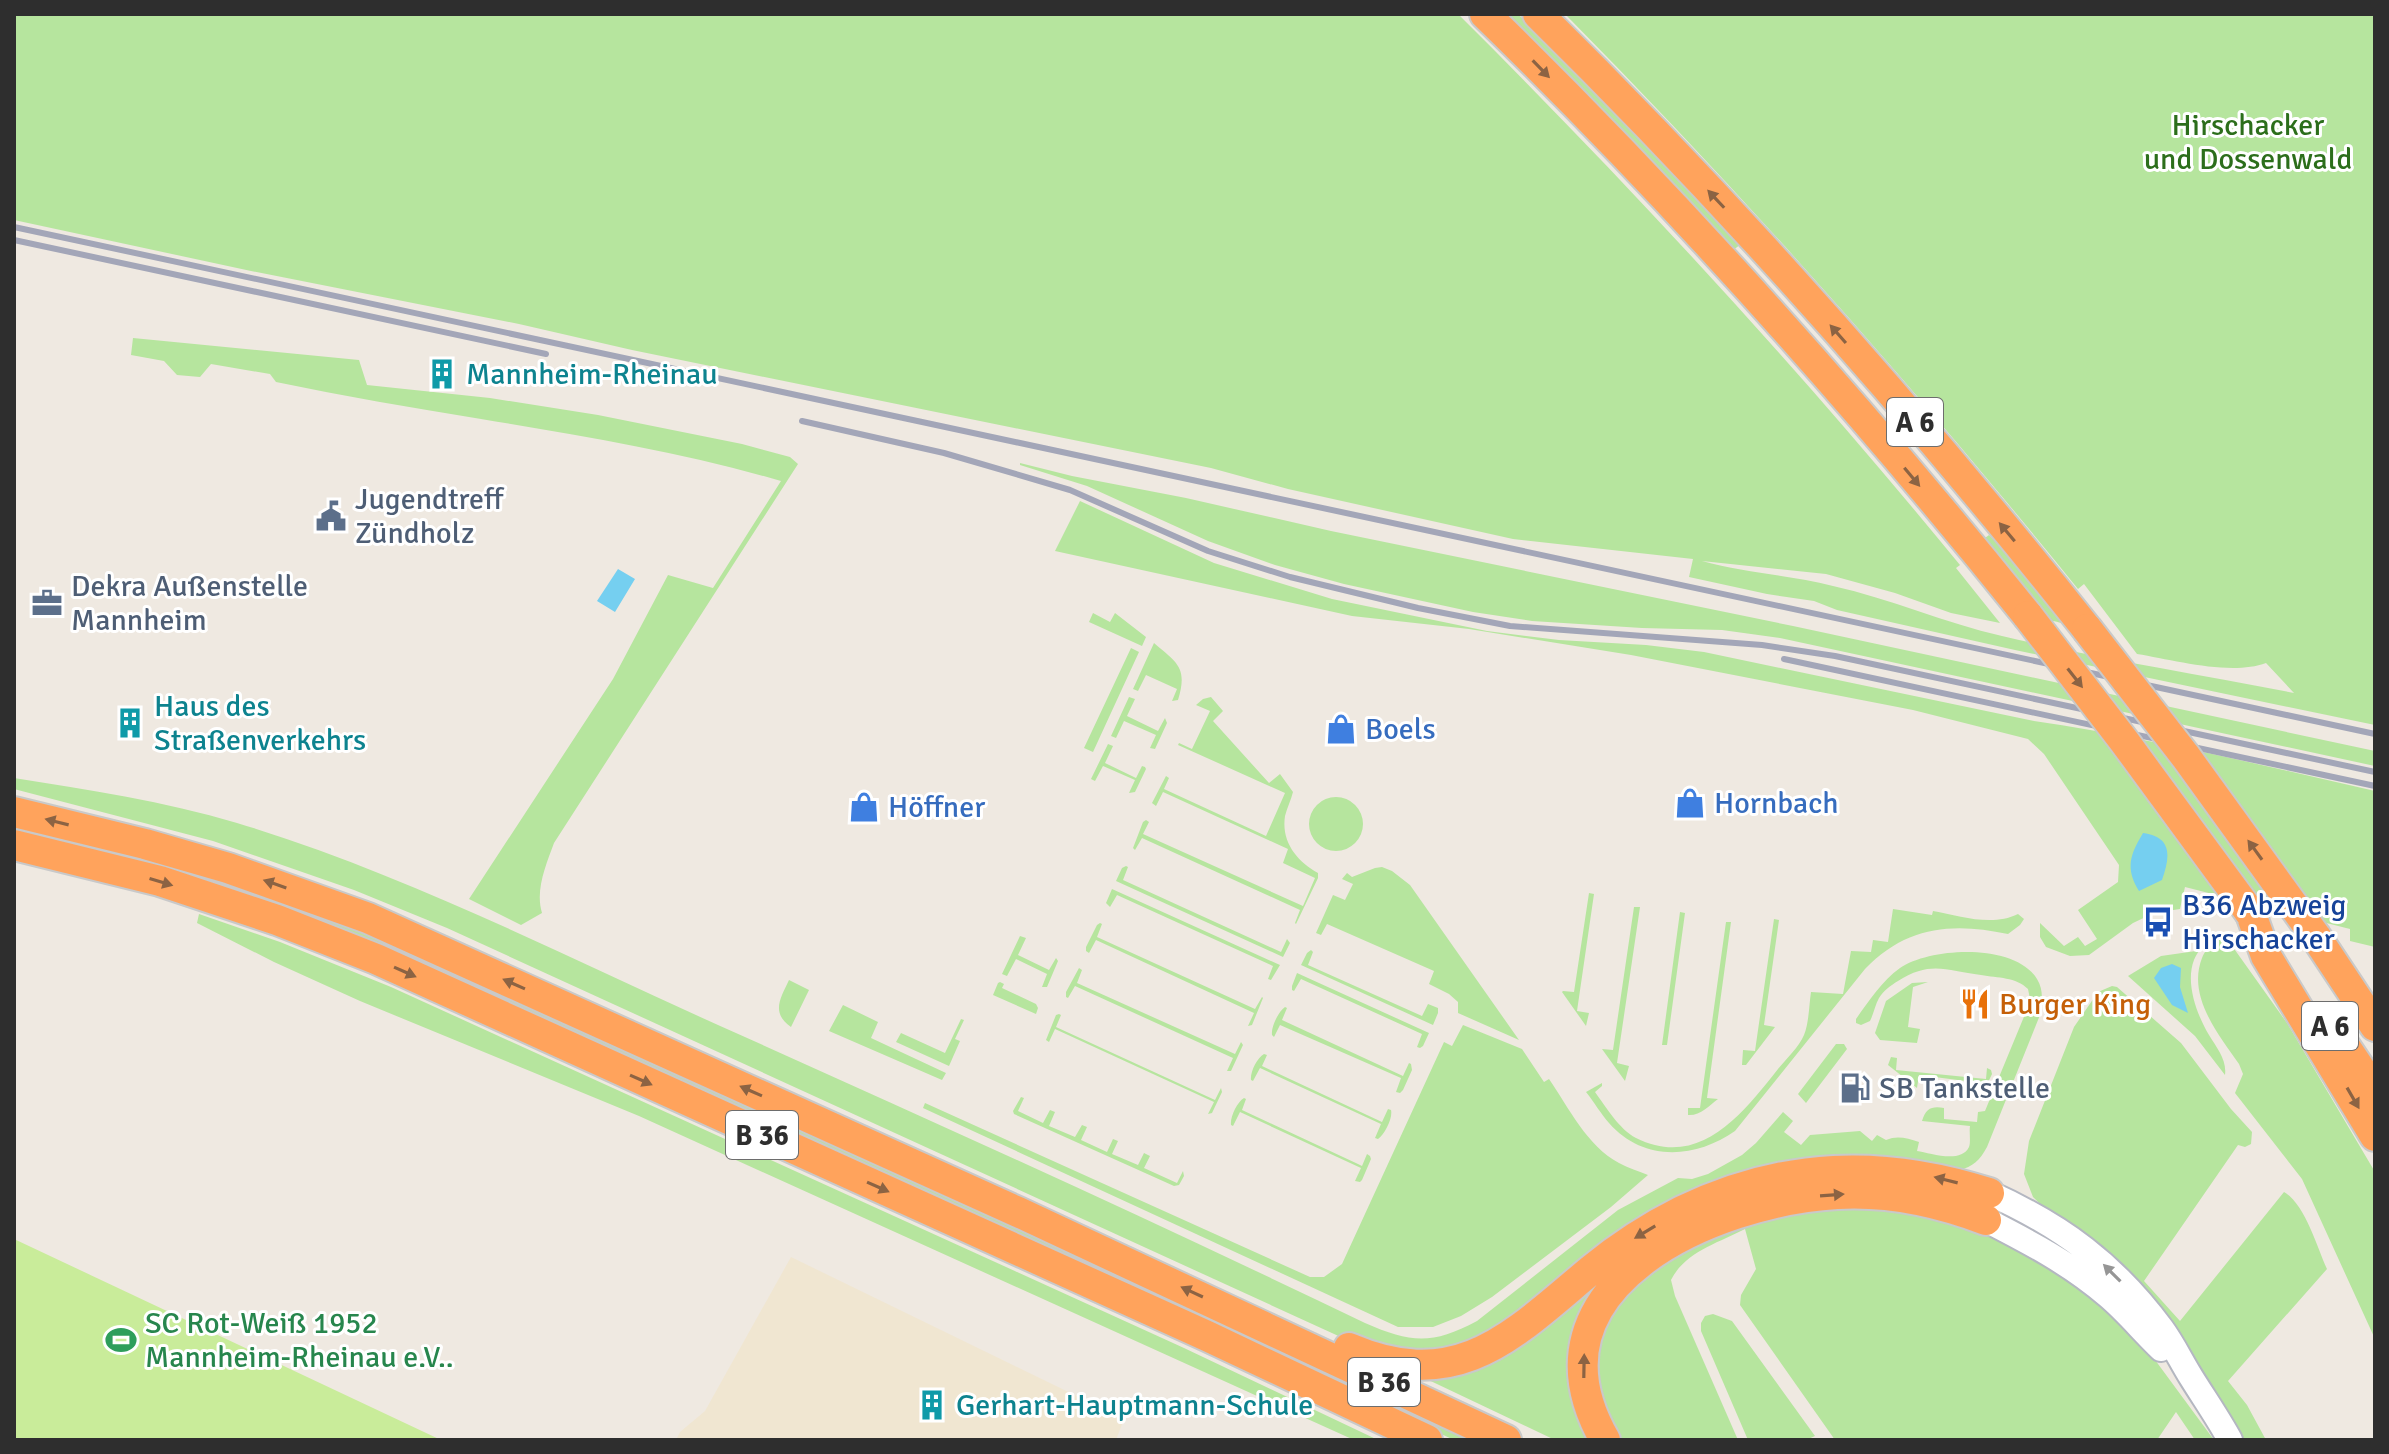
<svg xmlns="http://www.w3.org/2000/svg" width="2389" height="1454" viewBox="0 0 2389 1454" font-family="Signika,sans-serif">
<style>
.education{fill:#f0e6d1}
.green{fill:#b6e59e}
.pitch{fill:#c9ec9a}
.water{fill:#75cff0}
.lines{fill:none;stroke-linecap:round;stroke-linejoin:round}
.secondary-casing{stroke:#b4b7c1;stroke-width:28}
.highway-casing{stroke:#c9c9c9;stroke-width:34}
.secondary{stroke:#fff;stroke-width:24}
.highway{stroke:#ffa35c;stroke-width:30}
.rail{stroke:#a3a6b8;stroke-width:6}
.highway-bridge-casing{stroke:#c9c9c9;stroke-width:34;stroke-linecap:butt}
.highway-bridge{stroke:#ffa35c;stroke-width:30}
.oneway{fill:#8c6343}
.oneway2{fill:#969696}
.labels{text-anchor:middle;stroke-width:6;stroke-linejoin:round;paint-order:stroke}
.shield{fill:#fff;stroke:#6d6d6d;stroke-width:2}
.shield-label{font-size:28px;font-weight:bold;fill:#2e2e2e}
.park-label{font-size:30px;fill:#2c6e1b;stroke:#fff}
.culture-label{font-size:30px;fill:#0d838f;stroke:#fff;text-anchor:start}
.service-label{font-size:30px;fill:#4e5e75;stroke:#fff;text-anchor:start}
.shop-label{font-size:30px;fill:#366cbe;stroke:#fff;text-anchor:start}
.transit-label{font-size:30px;fill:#164399;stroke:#fff;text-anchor:start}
.food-label{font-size:30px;fill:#c56008;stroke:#fff;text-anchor:start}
.leisure-label{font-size:30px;fill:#27864d;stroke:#fff;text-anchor:start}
</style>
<rect width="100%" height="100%" fill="#efe9e1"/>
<!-- education -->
<path class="education" d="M791 1257 1124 1419 1116 1440H676L680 1432 705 1411Z"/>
<!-- green -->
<path class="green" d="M19 14H1458C1634 189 1802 372 1960 565L1956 568 2000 623 1951 613 1895 593 1826 574 1702 561C1745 573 1790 575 1833 586 1891 599 1945 623 2002 636 2099 659 2197 674 2294 693L2266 663C2231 676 2174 660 2137 654L2084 584 2078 589C1916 389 1746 197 1565 14H2375V725L2015 650 1837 610 1814 601 1767 594 1689 577 1693 559 1513 539 1288 489 1211 468 632 350 519 324 251 271 14 220V17Z
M1504 14H1518L1631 128 1741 244 1732 251Z
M133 338 359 360 367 385 490 398 598 415 742 444 790 457 798 464 554 843C546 865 535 890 542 913L521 925 469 899 613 679 668 575 713 588 781 481C682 452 582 436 481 419 413 408 344 396 276 382L270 374 211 364 200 377 177 375 164 361 131 355Z
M1020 463 1072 476 1186 498 1331 531 1793 626 2375 751V766L1780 638 1722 630 1642 628 1532 621 1473 612 1344 584 1275 565 1208 541 1087 486 1020 465Z
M1080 501 1214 563 1332 599 1487 631 1559 640 1646 645 1704 652 2034 721C2149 738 2262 765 2375 791V947L2350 941V929L2185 887 2180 909 2154 913 2133 923 2089 955 2070 956 2046 947 2040 937V923L2064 946 2078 937 2085 946 2097 939 2078 910 2118 882 2119 865 2044 754 2028 739 1913 710 1631 655 1469 629 1352 616 1055 551Z
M1989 535 2002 548 2062 623 2049 620 2001 563 1985 538Z
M1093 613 1110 622 1115 613 1146 637 1142 646 1089 622Z
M1154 643C1177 663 1188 667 1178 700L1172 701 1177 689 1146 675 1138 691 1133 689Z
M1131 648 1139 652 1093 752 1084 748Z
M1129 697 1135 699 1127 716 1158 731 1165 718 1167 723 1155 749 1150 748 1156 735 1124 721 1116 738 1111 736Z
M1211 697 1223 711 1213 721 1269 783 1280 774 1293 792C1291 800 1287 808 1285 816 1281 842 1297 861 1318 873V878L1296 924 1295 923 1300 910 1142 838 1135 850 1133 848 1143 822 1146 820 1149 822 1143 834 1303 906 1315 878 1283 863 1288 849 1163 792 1156 806 1152 803 1166 776 1169 778 1164 789 1266 836 1285 793 1178 745 1179 743 1192 749 1210 711 1196 705 1203 699Z
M1108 744 1113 746 1105 763 1136 778 1142 766 1145 767 1146 769 1135 792 1129 793 1135 780 1103 766 1095 781 1091 779Z
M14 778C89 790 164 801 237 823 403 873 560 954 718 1025 935 1122 1151 1220 1365 1323 1411 1343 1432 1345 1477 1321L1618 1210 1678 1178 1692 1179 1708 1174 1742 1155 1756 1143 1783 1112 1793 1121 1784 1132 1801 1145 1810 1135 1860 1131 1872 1141 1877 1135 1886 1140C1897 1135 1907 1138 1919 1142L1917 1151C1930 1153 1961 1164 1969 1147 1971 1142 1969 1132 1970 1126L1922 1121C1926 1108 1932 1106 1944 1108V1119L1977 1122 1978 1112 1985 1111 2028 1007 2030 999 2028 989C2016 977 1998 978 1981 975 1947 971 1931 960 1898 981 1890 986 1884 990 1879 998 1875 1005 1874 1013 1870 1021L1861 1025 1856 1023V1019C1868 1002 1882 981 1900 968 1931 947 2015 943 2037 979 2044 990 2042 1002 2040 1015L1987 1147C1980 1160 1973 1167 1959 1170L1860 1157 1450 1354 1356 1344 447 928 354 890 213 841 14 789Z
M1309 824a27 27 0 1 1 54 0a27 27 0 1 1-54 0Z
M14 823 260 890 443 964 1480 1440H1454L1195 1318 646 1066 14 831Z
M1126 866 1128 867 1123 880 1281 952 1287 939 1290 943 1283 957 1116 881 1122 868Z
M1382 867 1392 871 1410 885 1519 1040 1458 1013V1002L1449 994 1429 984 1434 971 1327 924 1321 935 1316 933 1333 895 1345 900 1353 884 1342 879 1347 873 1352 877 1375 868Z
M1112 889 1280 965 1271 980 1268 979 1273 966 1117 895 1110 907 1106 903Z
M1589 893 1594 894 1577 1011 1589 1013 1586 1026 1562 992 1563 991 1574 992Z
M1634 907H1640L1617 1063 1629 1066 1625 1081 1602 1049 1613 1050Z
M1893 909 1932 915 1933 911C1960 916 1992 927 2018 914L2024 919 2020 925 2008 934C1953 922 1906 926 1865 969L1735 1131C1695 1159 1643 1162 1609 1123 1601 1114 1594 1102 1586 1092L1602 1083V1086L1595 1092C1606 1107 1619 1129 1636 1138 1700 1170 1743 1113 1778 1069 1786 1059 1799 1047 1804 1035 1809 1023 1809 1005 1811 992L1843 994 1851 951 1871 952 1873 940 1888 942Z
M1680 912 1685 913 1667 1045H1662Z
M199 914 280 942 391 987 1184 1348 1378 1440H1354L639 1116 360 1001 274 962 197 923Z
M1774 919 1779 920 1764 1025 1775 1027 1746 1065H1742L1743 1050 1755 1051Z
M1726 922H1731L1707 1098 1718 1099C1709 1106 1700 1116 1688 1115V1108H1700Z
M1100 923 1102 924 1097 937 1255 1009 1262 997 1263 998 1252 1025 1248 1026 1254 1013 1096 940 1089 953 1086 951V947L1097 925Z
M1020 936 1026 938 1018 955 1049 970 1056 958 1058 961 1047 987H1042L1047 974 1016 959 1007 976 1002 974Z
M2217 936H2225L2287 1023 2375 1172V1339L2302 1179 2235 1093 2243 1074 2239 1064C2218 1034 2187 996 2202 958 2205 950 2212 943 2217 936Z
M2201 937 2208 938C2203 945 2197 953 2194 960 2185 983 2197 1015 2209 1035 2217 1048 2227 1060 2225 1075L2195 1036 2128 976 2161 956 2196 951Z
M1311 950 1313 952 1308 965 1422 1016 1428 1004 1438 1008V1013L1433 1025 1301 965 1307 953Z
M1079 968 1082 970 1077 983 1235 1054 1241 1042 1243 1045 1231 1071H1227L1233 1058 1075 986 1068 998 1066 997V992Z
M1297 973 1429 1033 1423 1046 1420 1048 1417 1047 1422 1034 1301 979 1294 991 1292 990V986Z
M789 980 809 990 791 1027C771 1013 780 999 789 980Z
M1000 982 1004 984 1002 988 1036 1004 1038 1008 1036 1014 993 995 998 983Z
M1928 982 1913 987 1908 1027 1920 1029 1917 1043 1880 1040 1875 1033 1886 1001 1912 983Z
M2112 986 2117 987 2181 1043 2231 1109 2252 1132 2251 1144 2245 1147 2238 1145 2144 1281 2180 1321 2284 1192C2305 1204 2317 1247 2327 1269L2228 1381 2247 1405 2266 1440H2243L2220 1398 2185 1345 2033 1197 2024 1174 2029 1141 2074 1027 2098 992Z
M843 1005 878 1022 871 1038 946 1073 942 1080 829 1031Z
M1285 1007 1287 1008 1282 1020 1403 1076 1409 1063 1411 1064 1412 1070 1403 1090 1400 1093 1396 1092 1401 1078 1280 1025 1274 1037 1272 1035C1271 1027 1278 1012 1285 1007Z
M1059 1014 1061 1015 1056 1027 1215 1100 1221 1088 1222 1092 1212 1113 1208 1114 1214 1102 1055 1029 1049 1042 1046 1040 1056 1015Z
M961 1019 964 1020 955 1039 960 1041 949 1066 896 1042 901 1033 945 1053Z
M1463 1025 1522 1049 1544 1082 1549 1079C1569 1108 1587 1146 1619 1163 1628 1168 1639 1171 1648 1175L1611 1207 1492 1297 1461 1316 1433 1327H1398L923 1108 925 1103 1310 1277H1324L1342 1264 1444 1042 1452 1046Z
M1836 1044H1844L1847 1049 1806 1103 1798 1094Z
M1264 1054 1267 1055 1262 1066 1382 1122 1388 1109 1391 1110C1393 1118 1385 1134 1378 1139L1375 1138 1381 1124 1260 1068 1253 1081 1251 1080C1250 1072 1257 1058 1264 1054Z
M1891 1057 1897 1058 1896 1070 1986 1079 1987 1068 1991 1070 1992 1074 1982 1095 1980 1094 1981 1083 1919 1075 1917 1088 1888 1065Z
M1021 1097 1024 1098 1018 1111 1043 1123 1050 1110 1055 1112 1049 1126 1075 1137 1082 1125 1087 1127 1081 1140 1107 1152 1113 1139 1118 1141 1112 1154 1138 1165 1144 1153 1150 1156 1144 1168 1177 1183 1183 1171 1184 1176 1179 1185 1174 1186 1014 1114 1013 1111Z
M1244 1098 1246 1099 1242 1110 1358 1164 1362 1166 1367 1154 1370 1156 1371 1159 1362 1180 1360 1182 1355 1181 1361 1168 1240 1112 1233 1126 1231 1125C1230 1117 1237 1102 1244 1098Z
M1828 1184 1602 1289 1596 1440H1555L1418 1375 1621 1258Z
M1871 1206 1955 1220 2011 1244 2085 1290 2123 1325 2147 1349 2214 1440H2195L2176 1412 2157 1440H1835L1740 1305 1741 1295 1756 1269 1745 1229C1718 1243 1685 1252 1671 1280L1675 1296 1738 1440H1615L1598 1408 1596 1335 1649 1267 1768 1214Z
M1713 1314 1732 1321 1815 1436 1806 1440H1748L1701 1331V1323L1705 1316Z"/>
<!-- pitch -->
<path class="pitch" d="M14 1239 441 1440H14Z"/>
<!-- water -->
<path class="water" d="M618 569 635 579 615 612 597 601Z
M2143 833C2173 837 2170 857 2162 880L2139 891C2125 868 2130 855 2143 833Z
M2172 964 2181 968 2180 987 2188 1013 2172 1005 2154 978 2161 968Z"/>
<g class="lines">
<!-- secondary casing -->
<g class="secondary-casing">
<path id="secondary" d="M1989 1193C2062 1226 2114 1264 2162 1329 2173 1344 2181 1361 2191 1377 2204 1398 2218 1418 2230 1440
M1986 1220C2029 1242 2071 1264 2108 1296 2127 1312 2143 1332 2161 1349"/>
</g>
<!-- highway casing -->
<g class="highway-casing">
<path id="highway" d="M1485 14C1678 202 1859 406 2028 616
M1538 14C1733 206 1916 414 2087 629
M14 812 145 844 228 868 368 918 1018 1212 1506 1440
M14 845 160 881 277 920 376 959 1207 1336 1427 1440
M2251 914 2266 956 2375 1136
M2316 937 2375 1026
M2334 1030 2375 1091
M1349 1348C1459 1395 1513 1335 1591 1270 1619 1247 1650 1227 1682 1211 1784 1162 1882 1159 1989 1193
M1605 1440C1516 1285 1715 1201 1837 1194 1888 1191 1939 1202 1986 1220"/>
</g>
<!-- secondary -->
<use href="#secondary" class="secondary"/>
<!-- highway -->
<use href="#highway" class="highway"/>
<!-- rail -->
<path class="rail" d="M14 227 2375 734
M14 240 546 354
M802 421 944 453 1070 490 1208 551 1290 577 1418 608 1510 626 1762 645 1835 656 2375 772
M1784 659 2375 786"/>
<!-- highway-bridge casing -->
<g class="highway-bridge-casing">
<path id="highway-bridge" d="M2028 616 2124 741 2251 914
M2087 629 2186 757 2316 937"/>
</g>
<!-- highway-bridge -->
<use href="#highway-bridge" class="highway-bridge"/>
</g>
<!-- one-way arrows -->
<defs><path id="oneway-solid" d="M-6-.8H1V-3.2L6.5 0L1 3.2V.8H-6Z" transform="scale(2)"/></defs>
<g class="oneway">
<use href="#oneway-solid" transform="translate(1541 69) rotate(46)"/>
<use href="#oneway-solid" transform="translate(1716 199) rotate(-133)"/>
<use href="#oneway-solid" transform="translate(1838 334) rotate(-131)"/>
<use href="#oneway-solid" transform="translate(1912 477) rotate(50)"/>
<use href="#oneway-solid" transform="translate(2007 532) rotate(-130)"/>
<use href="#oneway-solid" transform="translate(2075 678) rotate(52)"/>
<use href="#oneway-solid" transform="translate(57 822) rotate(-166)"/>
<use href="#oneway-solid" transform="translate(2255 850) rotate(-126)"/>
<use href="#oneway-solid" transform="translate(161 882) rotate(17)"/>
<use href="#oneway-solid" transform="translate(275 884) rotate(-161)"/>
<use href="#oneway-solid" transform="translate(405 972) rotate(24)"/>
<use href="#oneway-solid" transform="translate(514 984) rotate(-156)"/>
<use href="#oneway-solid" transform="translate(641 1080) rotate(24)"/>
<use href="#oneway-solid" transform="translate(751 1091) rotate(-156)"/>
<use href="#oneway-solid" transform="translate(2353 1098) rotate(60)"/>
<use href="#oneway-solid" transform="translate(1946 1180) rotate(-166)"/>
<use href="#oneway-solid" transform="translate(878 1187) rotate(24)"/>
<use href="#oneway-solid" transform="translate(1832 1195) rotate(-4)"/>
<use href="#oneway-solid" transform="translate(1645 1232) rotate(149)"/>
<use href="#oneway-solid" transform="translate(1192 1292) rotate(-155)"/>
<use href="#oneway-solid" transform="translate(1584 1366) rotate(-89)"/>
</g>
<use class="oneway2" href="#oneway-solid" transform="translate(2112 1273) rotate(-135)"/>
<!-- icons -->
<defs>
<g id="building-bare" transform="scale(2.4)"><path d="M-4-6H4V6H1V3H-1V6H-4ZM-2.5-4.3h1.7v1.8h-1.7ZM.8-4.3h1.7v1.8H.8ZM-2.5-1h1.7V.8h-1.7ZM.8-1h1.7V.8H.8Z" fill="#0f9aa8" stroke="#fff" stroke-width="2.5" paint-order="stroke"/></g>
<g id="civic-bare" transform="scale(2.4)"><path d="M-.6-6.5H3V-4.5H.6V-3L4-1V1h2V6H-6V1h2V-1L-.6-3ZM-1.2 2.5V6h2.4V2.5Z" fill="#5c6f8a" stroke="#fff" stroke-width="2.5" paint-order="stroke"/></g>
<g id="office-bare" transform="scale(2.4)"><path d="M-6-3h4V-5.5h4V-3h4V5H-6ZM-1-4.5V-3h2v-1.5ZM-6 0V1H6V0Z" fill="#5c6f8a" stroke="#fff" stroke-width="2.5" paint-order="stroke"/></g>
<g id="shop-bare" transform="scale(2.4)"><path d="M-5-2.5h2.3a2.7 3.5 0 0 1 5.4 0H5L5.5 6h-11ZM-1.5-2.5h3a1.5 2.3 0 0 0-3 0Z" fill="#3f7fe0" stroke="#fff" stroke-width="2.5" paint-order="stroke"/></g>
<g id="bus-bare" transform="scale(2.4)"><path d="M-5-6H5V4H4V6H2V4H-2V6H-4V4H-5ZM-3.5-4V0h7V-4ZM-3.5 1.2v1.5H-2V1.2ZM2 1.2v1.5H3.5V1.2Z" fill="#1a4fb4" stroke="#fff" stroke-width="2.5" paint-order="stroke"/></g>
<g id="restaurant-bare" transform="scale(2.4)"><path d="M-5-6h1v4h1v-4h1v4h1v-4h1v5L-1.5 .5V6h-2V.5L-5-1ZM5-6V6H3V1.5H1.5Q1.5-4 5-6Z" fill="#e8710a" stroke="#fff" stroke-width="2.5" paint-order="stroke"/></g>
<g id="fuel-bare" transform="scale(2.4)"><path d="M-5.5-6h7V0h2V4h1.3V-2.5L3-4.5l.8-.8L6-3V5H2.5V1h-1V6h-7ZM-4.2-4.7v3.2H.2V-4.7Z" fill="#5c6f8a" stroke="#fff" stroke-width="2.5" paint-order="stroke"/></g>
<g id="stadium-bare" transform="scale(2.4)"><path d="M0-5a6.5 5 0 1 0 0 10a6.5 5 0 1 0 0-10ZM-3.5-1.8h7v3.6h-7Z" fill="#2e9e5b" stroke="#fff" stroke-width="2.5" paint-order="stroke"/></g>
</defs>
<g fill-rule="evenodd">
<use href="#building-bare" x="442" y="374"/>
<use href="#civic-bare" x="331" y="516"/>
<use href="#office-bare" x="47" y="603"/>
<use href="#building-bare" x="130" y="723"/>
<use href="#shop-bare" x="1341" y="729"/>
<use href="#shop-bare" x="1690" y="803"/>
<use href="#shop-bare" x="864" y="807"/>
<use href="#bus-bare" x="2158" y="922"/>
<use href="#restaurant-bare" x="1975" y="1004"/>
<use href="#fuel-bare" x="1855" y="1088"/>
<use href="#stadium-bare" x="121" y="1340"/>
<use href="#building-bare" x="932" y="1405"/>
</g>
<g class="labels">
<!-- shield labels -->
<g class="shield">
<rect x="1887" y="398" width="56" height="48" rx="6"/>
<rect x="2302" y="1002" width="56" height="48" rx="6"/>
<rect x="726" y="1111" width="72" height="48" rx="6"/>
<rect x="1348" y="1358" width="72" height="48" rx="6"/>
</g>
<g class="shield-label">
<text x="1915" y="432">A 6</text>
<text x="2330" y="1036">A 6</text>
<text x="762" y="1145">B 36</text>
<text x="1384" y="1392">B 36</text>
</g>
<!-- park labels -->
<g class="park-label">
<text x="2248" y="135">Hirschacker<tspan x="2248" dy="34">und Dossenwald</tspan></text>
</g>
<!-- culture labels -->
<g class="culture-label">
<text x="466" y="384">Mannheim-Rheinau</text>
<text x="154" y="716">Haus des<tspan x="154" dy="34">Straßenverkehrs</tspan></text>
<text x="956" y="1415">Gerhart-Hauptmann-Schule</text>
</g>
<!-- service labels -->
<g class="service-label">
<text x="355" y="509">Jugendtreff<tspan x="355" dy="34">Zündholz</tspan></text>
<text x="71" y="596">Dekra Außenstelle<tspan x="71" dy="34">Mannheim</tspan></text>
<text x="1879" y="1098">SB Tankstelle</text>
</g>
<!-- shop labels -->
<g class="shop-label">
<text x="1365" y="739">Boels</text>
<text x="1714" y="813">Hornbach</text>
<text x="888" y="817">Höffner</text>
</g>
<!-- transit labels -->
<g class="transit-label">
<text x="2182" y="915">B36 Abzweig<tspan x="2182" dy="34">Hirschacker</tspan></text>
</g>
<!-- food labels -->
<g class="food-label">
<text x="1999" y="1014">Burger King</text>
</g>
<!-- leisure labels -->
<g class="leisure-label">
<text x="145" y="1333">SC Rot-Weiß 1952<tspan x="145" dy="34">Mannheim-Rheinau e.V..</tspan></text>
</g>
</g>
<!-- border -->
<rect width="2389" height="1454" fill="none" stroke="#2e2e2e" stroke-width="32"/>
</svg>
